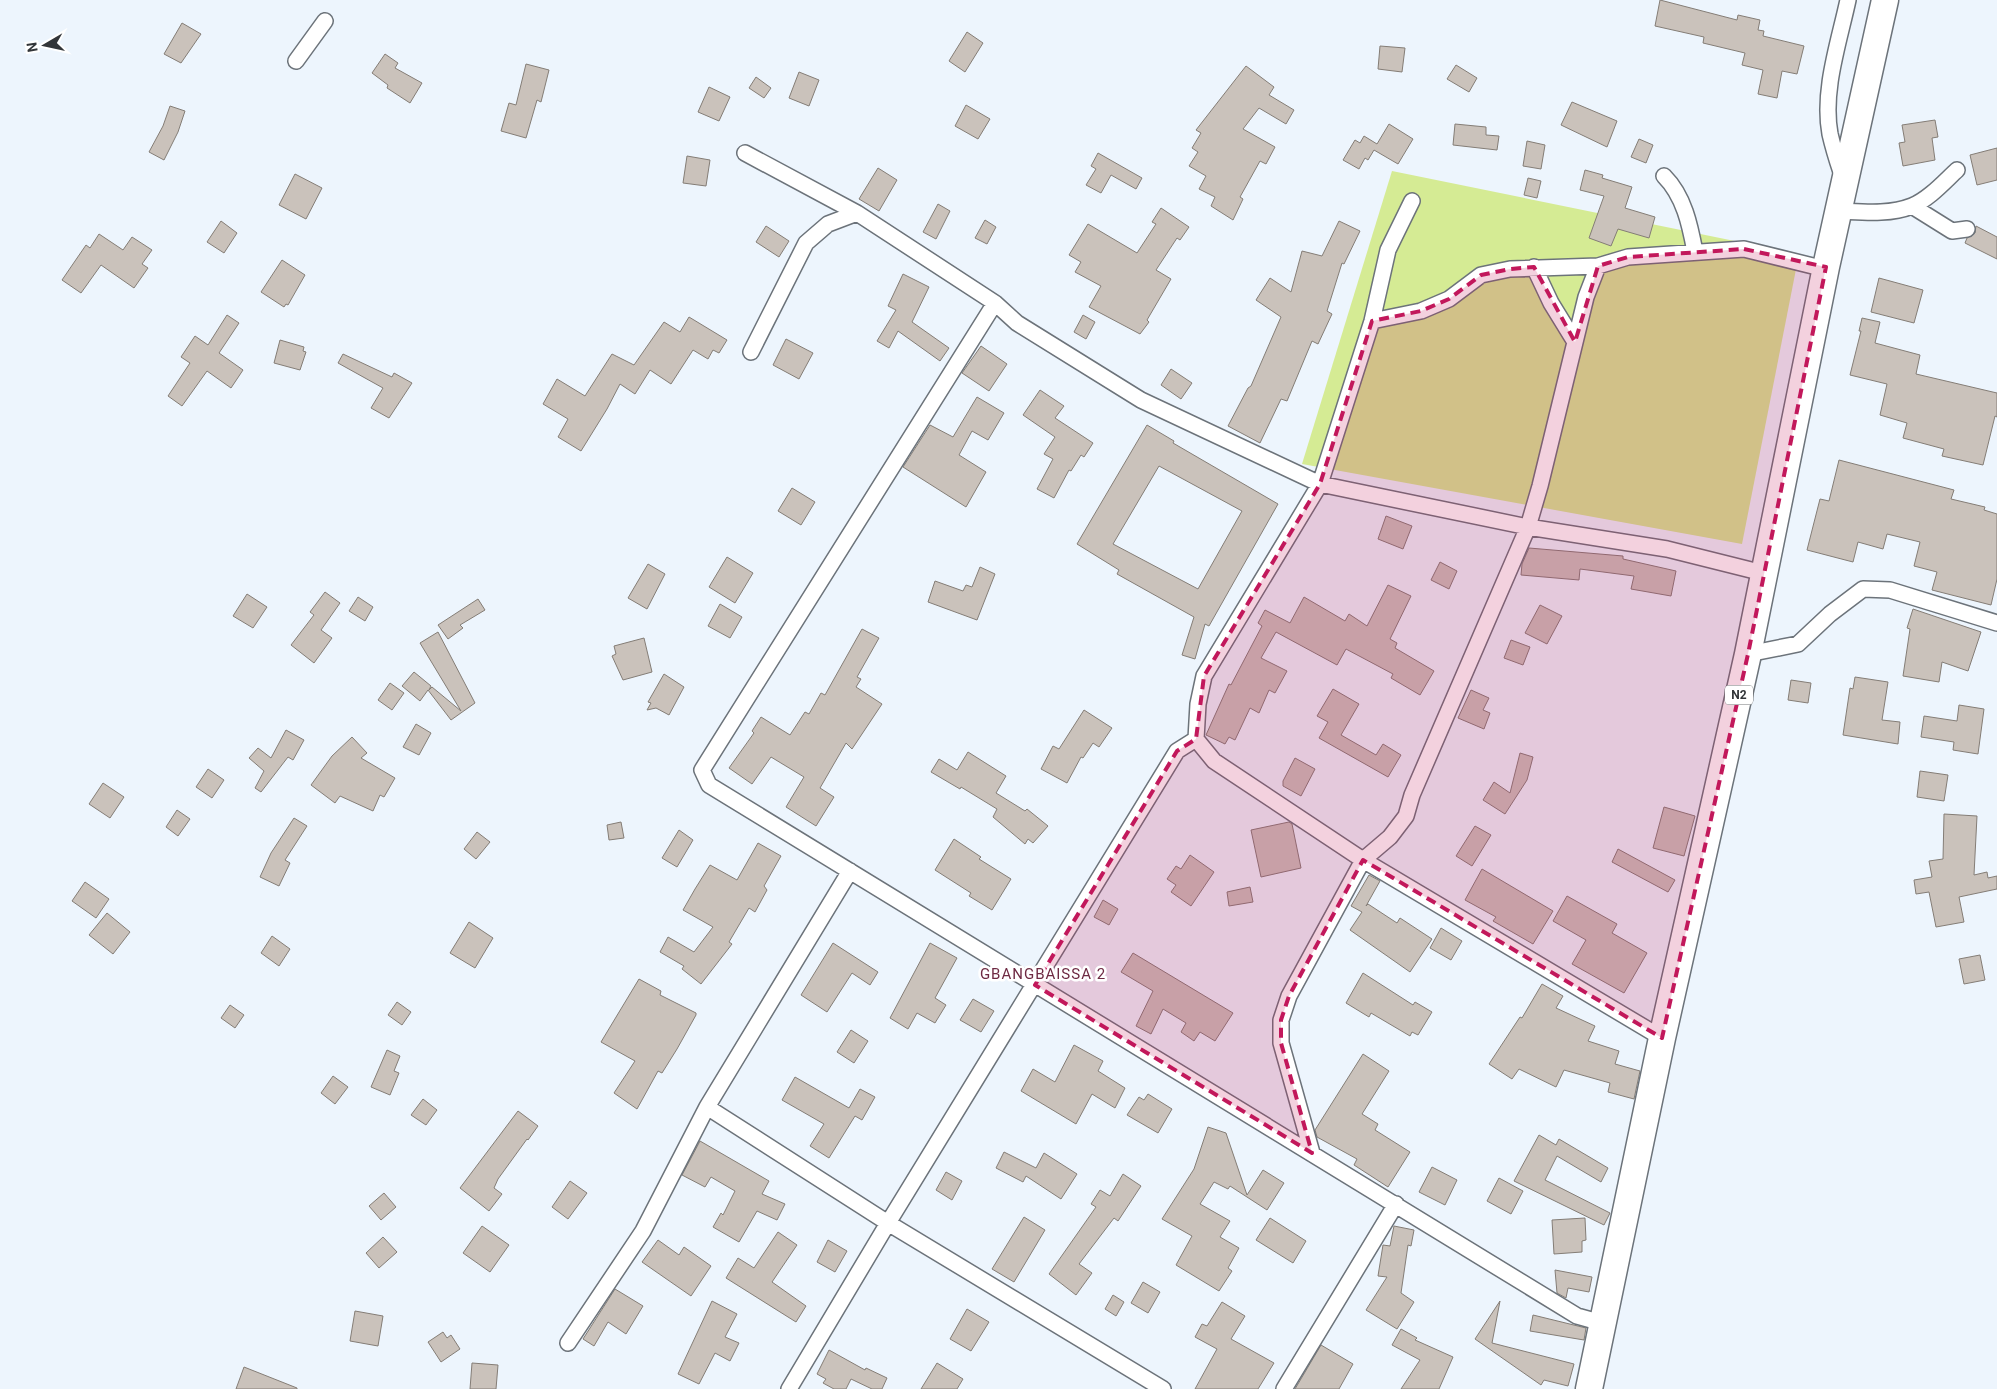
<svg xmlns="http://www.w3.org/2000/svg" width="1997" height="1389" viewBox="0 0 1997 1389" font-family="Roboto,sans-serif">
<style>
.green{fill:#d5eb94}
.building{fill:#cac2bb;stroke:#847d76;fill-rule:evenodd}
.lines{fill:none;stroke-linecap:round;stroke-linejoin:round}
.street-casing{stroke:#6c737a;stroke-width:18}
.highway-casing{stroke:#6c737a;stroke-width:29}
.street{stroke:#fff;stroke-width:15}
.highway{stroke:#fff;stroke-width:26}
.marked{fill:#c2185b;fill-opacity:0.2;stroke:#c2185b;stroke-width:4;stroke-dasharray:10 6;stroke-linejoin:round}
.labels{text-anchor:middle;stroke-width:5;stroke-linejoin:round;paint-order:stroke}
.shield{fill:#fff;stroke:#707274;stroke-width:1}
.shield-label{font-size:12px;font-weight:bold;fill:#323538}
.neighbourhood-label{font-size:15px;letter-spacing:1px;fill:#6e2a43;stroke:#fff}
</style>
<rect width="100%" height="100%" fill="#edf5fd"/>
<!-- green -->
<path class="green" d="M1392 171 1799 254 1742 544 1302 464Z"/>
<!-- building -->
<path class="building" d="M1660 0 1737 20 1738 15 1760 20 1758 30 1764 31 1763 36 1804 46 1797 74 1782 71 1777 98 1758 94 1763 70 1742 65 1745 53 1703 43 1704 37 1655 26Z
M182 23 201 34 181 63 164 54Z
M967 32 983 43 965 72 949 61Z
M1380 46 1405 48 1402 72 1378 69Z
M385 54 398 63 395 68 422 83 410 103 387 88 388 85 372 73Z
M526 64 549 70 541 102 537 100 526 138 501 131 509 103 516 105Z
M1456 65 1477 78 1469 92 1447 79Z
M1246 66 1274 87 1269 95 1294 110 1286 124 1259 108 1243 129 1275 147 1266 164 1260 161 1240 197 1243 199 1233 220 1211 206 1215 197 1199 189 1206 176 1189 166 1198 152 1192 148 1201 133 1196 130Z
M799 72 819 80 809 106 789 98Z
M756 77 771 88 764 98 749 88Z
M709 87 730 97 719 121 698 112Z
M1572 102 1617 121 1607 147 1561 125Z
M966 105 990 119 978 139 955 126Z
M170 106 185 111 178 132 164 160 149 152 163 126Z
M1935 120 1938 137 1932 138 1935 160 1903 166 1899 143 1905 142 1902 125Z
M1389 124 1413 139 1398 164 1374 150 1368 160 1365 158 1359 169 1343 160 1355 140 1360 143 1364 136 1377 144Z
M1455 124 1486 127V135L1499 136 1497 150 1453 145Z
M1639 139 1653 145 1646 163 1631 157Z
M1527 141 1545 145 1541 169 1523 166Z
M1997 148V180L1977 185 1970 155Z
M1098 153 1142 178 1136 189 1111 175 1101 193 1086 185 1096 169 1091 166Z
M687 156 710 160 706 186 683 183Z
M878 168 897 180 879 211 859 199Z
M1585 170 1603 175 1602 178 1632 187 1625 208 1655 217 1649 238 1618 229 1611 246 1589 238 1604 196 1580 190Z
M295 174 322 188 306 219 279 205Z
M1528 178 1541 181 1537 198 1524 195Z
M938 204 950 211 936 239 923 232Z
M1161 208 1189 227 1180 240 1177 238 1156 270 1171 279 1147 320 1149 322 1140 334 1089 307 1101 286 1075 272 1081 262 1069 255 1088 224 1137 253 1156 224 1152 222Z
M985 220 996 227 987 244 975 238Z
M221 221 237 233 224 253 207 242Z
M1339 221 1360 231 1344 264 1342 263 1327 311 1332 314 1318 344 1312 341 1287 401 1281 399 1260 443 1228 426 1248 388 1251 386 1281 317 1256 300 1270 278 1291 292 1302 251 1322 256Z
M766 226 789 241 779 257 756 242Z
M1976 226 1997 237V259L1965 243 1967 238 1975 233Z
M99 234 123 250 132 237 152 250 142 264 148 268 134 288 101 265 81 293 62 280 86 245 90 248Z
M282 260 305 275 288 305 286 304 284 307 261 292Z
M903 274 929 287 912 322 949 348 940 361 898 331 889 348 877 341 896 310 888 306Z
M1879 278 1923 290 1914 323 1871 312Z
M227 315 239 323 219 353 243 370 231 388 207 371 182 406 168 396 190 363 181 357 195 336 208 345Z
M1083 315 1095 322 1086 339 1074 332Z
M689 317 727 340 719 353 713 350 708 359 693 350 671 384 650 370 635 394 620 384 607 409 581 451 558 437 568 419 543 404 557 379 585 396 612 354 634 365 664 322 680 332Z
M1862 318 1880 322 1875 343 1920 355 1916 374 1997 393V417L1995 416 1983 465 1942 456 1944 449 1903 438 1907 423 1880 415 1887 384 1850 375 1861 331H1859Z
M786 339 813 353 799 379 773 365Z
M280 340 304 347 303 351 306 352 300 370 274 363Z
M981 346 1007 364 989 391 962 373Z
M343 354 392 377 394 373 412 383 389 418 371 408 383 388 338 363Z
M1171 369 1192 383 1181 399 1161 385Z
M1040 390 1064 406 1055 418 1093 443 1084 457 1081 455 1071 471 1069 470 1054 498 1037 489 1053 459 1044 454 1055 437 1023 415Z
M977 397 1004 413 988 440 972 431 959 455 986 472 966 507 903 467 930 425 953 437Z
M1147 425 1174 441 1173 443 1278 504 1209 626 1205 624 1195 659 1182 655 1194 617 1117 574 1119 570 1077 544ZM1159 466 1242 511 1198 589 1113 544Z
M1839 460 1954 490 1951 499 1985 507 1984 510 1997 514V579L1991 605 1932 590 1937 572 1914 566 1920 542 1887 534 1883 549 1858 542 1853 562 1807 550 1820 499 1829 501Z
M792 488 815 502 801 525 778 511Z
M1386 516 1412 526 1403 549 1378 539Z
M1529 548 1623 556V559L1676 571 1671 596 1631 589 1634 576 1580 569 1579 580 1521 575 1522 564Z
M727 557 753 573 735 603 709 587Z
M1440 562 1457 571 1449 589 1431 580Z
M648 564 665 574 647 609 628 598Z
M980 567 995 574 977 620 928 602 935 581 963 591 966 585 972 587Z
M1388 585 1411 596 1390 639 1397 643 1395 648 1434 671 1420 695 1391 678 1393 674 1346 649 1337 665 1276 632 1261 658 1287 671 1275 693 1269 690 1259 713 1250 708 1235 740 1229 737 1225 744 1206 735 1229 684 1231 685 1262 626 1258 623 1265 610 1290 623 1304 597 1345 621 1349 614 1367 626Z
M325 592 340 603 321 630 332 638 314 663 291 645 314 615 310 612Z
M247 594 267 607 253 628 233 616Z
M358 597 373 607 365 621 349 611Z
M478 599 485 610 460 625 463 628 448 639 438 625Z
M720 604 742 617 730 638 708 626Z
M1540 605 1562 616 1547 644 1525 633Z
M1913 609 1981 632 1968 671 1942 662 1939 682 1903 676 1910 629 1907 628Z
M862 629 879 638 857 677 861 679 856 687 882 704 852 749 846 743 820 788 834 797 816 826 786 807 804 777 771 757 752 784 729 768 754 733 752 731 761 717 790 735 805 712 809 714 821 693 825 695Z
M438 632 475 703 451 720 428 690 420 701 402 686 414 672 431 686 429 690 432 687 461 711 420 643Z
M644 638 652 672 623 680 612 656 616 654 614 646Z
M1511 640 1530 647 1523 665 1504 658Z
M664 674 684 687 669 715 656 708 647 710 651 703 648 702Z
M1855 677 1888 682 1882 720 1900 722 1898 744 1843 735 1850 688 1853 689Z
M1791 680 1811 683 1808 703 1788 700Z
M390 683 404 693 392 710 378 700Z
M1333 689 1359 704 1341 735 1376 755 1383 744 1401 755 1388 777 1319 738 1328 722 1317 716Z
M1471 690 1489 698 1483 710 1490 713 1484 729 1458 718Z
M1959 705 1984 709 1978 754 1953 750 1954 742 1921 737 1924 716 1957 721Z
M1084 710 1112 728 1099 747 1093 743 1083 758 1081 757 1067 783 1041 769 1053 746 1059 749Z
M416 724 431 733 419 755 403 747Z
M286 730 304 740 293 760 288 757 261 792 255 788 264 771 249 758 258 748 271 758Z
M352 737 367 753 361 758 395 778 384 797 380 795 373 811 340 796 335 803 311 785 332 756Z
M968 752 1006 776 996 793 1025 811 1027 809 1048 826 1033 843 1028 839 1025 844 993 817 997 809 961 787 960 789 931 772 939 759 957 770Z
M1520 753 1533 757 1527 780 1505 814 1483 800 1494 782 1510 793Z
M1295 758 1315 769 1301 796 1283 786V781Z
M208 769 224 780 212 798 196 787Z
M1920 771 1948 775 1944 801 1917 797Z
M103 783 124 797 110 818 89 804Z
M1664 807 1695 816 1684 856 1653 848Z
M177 810 190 819 178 836 166 827Z
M1944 814 1977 816 1974 875 1987 872 1988 878 1997 876V889L1959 897 1964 922 1936 927 1929 892 1916 894 1914 880 1932 877 1929 861 1943 859Z
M294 818 307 826 285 860 290 863 279 886 260 877 271 853Z
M621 822 624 838 609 840 607 825Z
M1289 822 1292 824 1301 868 1261 877 1251 830Z
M1475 826 1491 835 1472 866 1456 856Z
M679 830 693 840 677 867 662 858Z
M477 832 490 842 476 859 464 849Z
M954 839 981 857 979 859 1011 879 992 910 969 896 971 893 935 870Z
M758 843 781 856 764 886 767 890 755 912 749 908 729 942 732 944 701 984 682 969 684 966 660 952 668 937 694 952 713 927 683 910 695 889 710 865 737 880Z
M1618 849 1675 880 1668 892 1612 862Z
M1190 855 1214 872 1191 906 1171 892 1176 885 1167 879 1176 866 1181 869Z
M1482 869 1553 911 1533 944 1493 921 1496 917 1465 900Z
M1369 875 1380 881 1366 906 1368 904 1397 923 1400 918 1432 939 1410 972 1350 930 1362 912 1351 906Z
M85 882 109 899 96 918 72 901Z
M1250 887 1253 902 1229 906 1227 892Z
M1567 896 1617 924 1612 933 1647 953 1624 993 1572 964 1586 940 1553 921Z
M1103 900 1118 909 1109 925 1094 917Z
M107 913 130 932 113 954 89 935Z
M469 922 493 938 475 968 450 953Z
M1441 928 1462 941 1451 960 1430 948Z
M272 936 290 949 279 966 261 953Z
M833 943 878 972 870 985 852 973 827 1012 801 995Z
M930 943 957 958 935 998 946 1005 935 1023 917 1013 908 1029 890 1018Z
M1133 953 1233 1013 1215 1041 1200 1032 1194 1041 1181 1032 1186 1023 1163 1009 1151 1034 1136 1026 1153 991 1121 972Z
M1980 955 1985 980 1964 984 1959 959Z
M1363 973 1413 1005 1415 1002 1432 1012 1418 1035 1412 1032 1410 1036 1371 1013 1369 1017 1346 1003Z
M639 979 661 991 660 995 696 1013V1015L677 1049 662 1073 658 1071 637 1109 614 1093 635 1061 601 1042Z
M1542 984 1563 996 1556 1008 1595 1026 1588 1041 1619 1051 1615 1064 1640 1071 1634 1099 1608 1092 1610 1083 1564 1070 1556 1087 1519 1069 1512 1079 1489 1064 1520 1017 1522 1018Z
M973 999 994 1011 981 1032 960 1020Z
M397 1002 411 1012 402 1025 388 1015Z
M230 1005 244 1015 235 1028 221 1018Z
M851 1030 868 1041 854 1063 837 1052Z
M1074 1045 1103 1061 1098 1071 1125 1088 1115 1108 1092 1094 1076 1124 1021 1091 1033 1069 1055 1082Z
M387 1050 400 1056 394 1071 399 1073 390 1095 371 1087Z
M1363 1054 1389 1071 1362 1114 1378 1124 1375 1130 1410 1152 1388 1187 1354 1165 1357 1159 1317 1137 1315 1130Z
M333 1076 348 1087 335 1104 321 1093Z
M795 1077 849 1108 860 1089 875 1097 862 1120 855 1116 829 1158 810 1146 824 1124 782 1100Z
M1148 1094 1172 1109 1158 1133 1127 1115 1139 1097 1144 1100Z
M423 1099 437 1110 426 1125 411 1115Z
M518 1111 538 1126 528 1140 527 1139 498 1179 494 1188 502 1194 489 1211 460 1188Z
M1208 1127 1226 1133 1247 1195 1263 1170 1284 1183 1267 1210 1230 1186 1228 1189 1214 1182 1200 1204 1230 1221 1220 1237 1239 1248 1228 1268 1232 1271 1219 1291 1176 1265 1192 1236 1162 1219 1194 1169Z
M1539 1135 1556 1145 1559 1139 1608 1168 1601 1182 1557 1156 1545 1180 1610 1213 1604 1225 1514 1181Z
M700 1141 769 1181 762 1194 785 1204 777 1220 757 1211 739 1242 713 1227 721 1213 723 1215 735 1191 711 1177 705 1187 682 1175Z
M1004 1152 1036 1168 1044 1153 1077 1174 1061 1199 1026 1176 1023 1182 996 1168Z
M1432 1167 1457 1180 1445 1205 1419 1192Z
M946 1172 962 1181 952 1200 936 1190Z
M1123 1174 1141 1186 1118 1221 1114 1218 1079 1264 1092 1273 1076 1295 1049 1274 1096 1207 1091 1204 1100 1190 1110 1196Z
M1499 1178 1523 1191 1511 1214 1487 1201Z
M570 1181 587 1193 568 1219 552 1207Z
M384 1193 396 1207 381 1220 369 1206Z
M1024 1217 1045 1230 1014 1282 992 1269Z
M1270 1218 1306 1241 1293 1263 1256 1240Z
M1585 1218 1586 1240 1582 1241V1252L1554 1254 1552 1220Z
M482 1226 509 1245 490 1272 463 1253Z
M1394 1226 1414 1230 1411 1246 1408 1245 1401 1293 1414 1302 1397 1329 1366 1310 1387 1277 1378 1276 1383 1245 1390 1246Z
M778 1232 797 1245 772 1282 806 1306 796 1322 726 1278 738 1258 754 1268Z
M383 1237 397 1252 379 1268 366 1253Z
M658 1240 679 1255 684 1247 711 1266 691 1296 642 1262Z
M828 1240 847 1251 835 1272 817 1262Z
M1555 1270 1592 1277 1589 1292 1568 1288 1566 1298 1557 1293Z
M1143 1282 1160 1292 1148 1313 1131 1303Z
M615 1289 643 1306 626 1334 608 1322 594 1346 583 1339Z
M1113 1295 1124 1302 1116 1316 1105 1309Z
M712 1301 737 1314 725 1337 739 1343 730 1361 715 1353 699 1384 678 1374Z
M1500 1301 1492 1343 1574 1364 1568 1386 1544 1380 1541 1385 1475 1339Z
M1222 1302 1245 1316 1231 1339 1274 1363 1258 1389H1195L1217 1349 1195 1337 1202 1324 1207 1326Z
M967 1309 989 1322 971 1351 950 1339Z
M355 1311 383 1316 378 1346 350 1341Z
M1533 1315 1586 1328 1584 1340 1530 1331Z
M1401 1329 1417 1338 1415 1340 1453 1357 1439 1389H1401L1420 1360 1392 1345Z
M443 1332 447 1338 451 1335 460 1349 441 1362 428 1342Z
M1321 1345 1353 1364 1339 1389H1295Z
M829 1350 865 1370 866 1368 887 1378 882 1389H872L851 1379 846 1389H834L823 1383 826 1379 817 1374Z
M472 1363 498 1365 496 1389H470Z
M937 1363 963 1379 957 1389H921Z
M244 1367 297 1388V1389H236Z"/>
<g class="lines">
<!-- street casing -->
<g class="street-casing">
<path id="street" d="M296 61 325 21
M745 153 857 213 995 303 1017 323 1141 400 1320 484 1528 527 1667 549 1763 573
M1664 176C1684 196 1690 225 1695 252
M1845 176 1841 172C1837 160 1833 147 1830 134 1822 91 1839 42 1848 0
M1412 201 1388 250 1372 321 1320 484 1204 676 1198 704 1196 739 1214 761 1363 860 1662 1038
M1912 206 1952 231 1967 229
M1839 211C1863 212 1889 215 1912 206 1929 199 1944 182 1957 170
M1534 267 1551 303 1575 342
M995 303 702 770 709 785 1577 1316 1602 1323
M1372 321 1421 311 1449 299 1481 275 1510 269 1598 266 1628 257 1744 249 1817 267H1826
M751 352 806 243 828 224 857 213
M1748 654 1798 644 1830 614 1863 589 1890 590 1997 623
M707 1107 888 1223 1163 1389
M1312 1153 1281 1043V1020L1289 996 1363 860 1390 837 1406 816 1412 795 1528 527 1540 486 1586 297 1598 266
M568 1343 643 1231 707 1107 850 871
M789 1389 888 1223 1177 751 1196 739
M1284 1389 1396 1204"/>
</g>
<!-- highway casing -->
<g class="highway-casing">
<path id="highway" d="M1589 1389 1662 1038 1748 654 1826 267 1885 0"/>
</g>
<!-- street -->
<use href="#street" class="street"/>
<!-- highway -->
<use href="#highway" class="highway"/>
</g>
<!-- marked area -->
<path class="marked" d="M1744 249 1826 267 1748 654 1662 1038 1363 860 1289 996 1281 1020V1043L1312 1153 1035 985 1177 751 1196 739 1204 676 1320 484 1372 321 1421 311 1449 299 1481 275 1510 269 1534 267 1575 342 1598 266 1628 257Z"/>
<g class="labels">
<!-- shield labels -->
<rect class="shield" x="1725" y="685.5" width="28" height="19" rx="4"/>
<g class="shield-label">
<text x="1739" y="699">N2</text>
</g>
<!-- neighbourhood labels -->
<g class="neighbourhood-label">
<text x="1043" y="979">GBANGBAISSA 2</text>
</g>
</g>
<!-- north arrow -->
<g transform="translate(45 45) rotate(261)" stroke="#ffffff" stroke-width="4" paint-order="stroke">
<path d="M0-4L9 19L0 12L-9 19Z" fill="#323538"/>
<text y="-8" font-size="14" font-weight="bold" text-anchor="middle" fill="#323538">N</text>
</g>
</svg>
